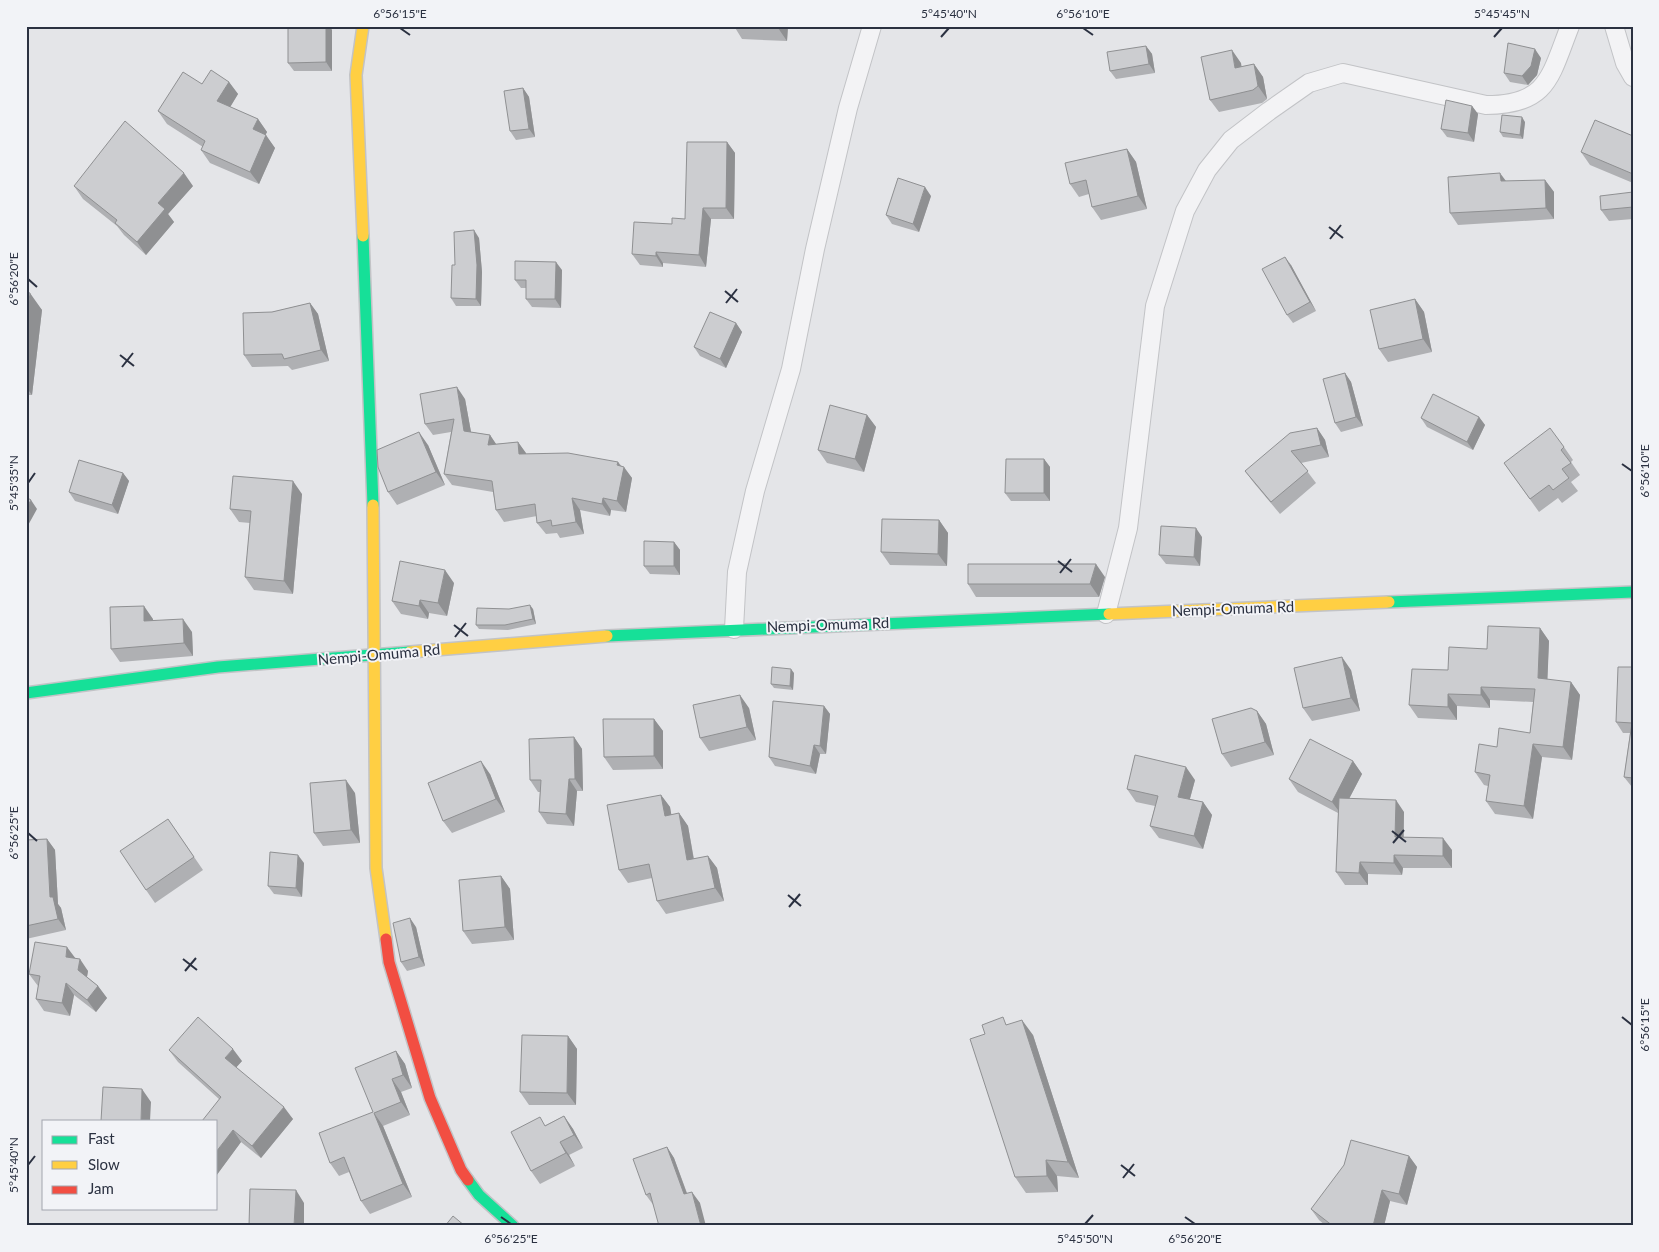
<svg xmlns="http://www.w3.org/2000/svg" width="1659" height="1252" viewBox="0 0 1659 1252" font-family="Lato,sans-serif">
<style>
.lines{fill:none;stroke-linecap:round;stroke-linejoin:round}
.street-casing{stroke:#c2c3c6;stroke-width:20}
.fast-casing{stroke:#c2c3c6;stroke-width:14}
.slow-casing{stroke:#c2c3c6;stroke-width:14}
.jam-casing{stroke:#c2c3c6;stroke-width:14}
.street{stroke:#f3f3f5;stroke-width:18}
.fast{stroke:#16e098;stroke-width:11}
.slow{stroke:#ffcf43;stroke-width:11}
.jam{stroke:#f24e42;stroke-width:11}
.wall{fill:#afb0b3}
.shaded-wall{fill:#8f9092}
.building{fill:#cccdd0;stroke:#8f9092}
.ticks{fill:none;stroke:#2b3141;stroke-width:2}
.labels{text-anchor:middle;stroke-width:4;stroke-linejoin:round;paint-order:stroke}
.street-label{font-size:15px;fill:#2b3141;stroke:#f2f3f7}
.neatline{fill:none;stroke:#2b3141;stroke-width:2}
.ticks-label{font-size:12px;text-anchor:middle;fill:#2b3141}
</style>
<rect width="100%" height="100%" fill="#e4e5e8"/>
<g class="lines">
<!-- street casing -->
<g class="street-casing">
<path id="street" d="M1614 26 1625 63 1633 77
M1106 614 1128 528 1155 306 1185 211 1207 170 1231 140 1269 111 1309 83 1343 73 1486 105C1548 105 1550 77 1570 26
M734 629 737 572 755 491 791 369 815 249 848 108 872 26"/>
</g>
<!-- fast casing -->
<g class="fast-casing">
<path id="fast" d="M363 236 373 505
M1389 602 1633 592
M607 636 1109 614
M26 693 218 667 410 652
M468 1180 479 1195 513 1226"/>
</g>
<!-- slow casing -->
<g class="slow-casing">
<path id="slow" d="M363 26 356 75 363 236
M373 505 376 868 386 939
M1109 614 1389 602
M410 652 607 636"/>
</g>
<!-- jam casing -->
<g class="jam-casing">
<path id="jam" d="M386 939 389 962 430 1098 461 1170 468 1180"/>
</g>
<!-- street -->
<use href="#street" class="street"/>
<!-- fast -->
<use href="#fast" class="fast"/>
<!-- slow -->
<use href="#slow" class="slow"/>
<!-- jam -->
<use href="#jam" class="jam"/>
</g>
<!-- wall -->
<path class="wall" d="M288 26H329L332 30V71H294L288 63Z
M734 26H788L787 41 742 39Z
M1146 46 1152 54 1155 73 1116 79 1110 71Z
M1541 58 1537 75 1528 85 1510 82 1504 73Z
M1241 63V67L1254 64 1263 77 1267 99 1262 103 1219 112 1210 100Z
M229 82 238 94 230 107 258 119 267 132 265 135 275 148 259 184 210 163 201 150 203 147 167 124 158 111 202 84Z
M523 88 529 97 535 137 516 140 510 131Z
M1472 106 1478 114 1474 142 1447 137 1441 129Z
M1525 122 1523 139 1503 137 1500 132Z
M1633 136V183L1590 165 1581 152Z
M727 142 735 153 734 219H711L706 267 663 263V267L640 265 632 254 672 224 685 219Z
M1127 149 1136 162 1147 209 1101 220 1092 207 1089 194 1079 197 1070 184Z
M1545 180 1554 192V219L1458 225 1450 213Z
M74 186H193L168 214 174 222 146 255 124 235 117 226 83 199Z
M1633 192V219L1609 221 1601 210Z
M931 196 919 232 892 224 886 215Z
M479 238 482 272 481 306H456L451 298 455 265Z
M1291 265 1316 311 1293 323 1287 315Z
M562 270 561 308 532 307 526 299V288H521L515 280Z
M26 292 42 310 32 395H26Z
M1415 299 1424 312 1432 352 1388 362 1379 349Z
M310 303 318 314 329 361 292 370 288 366 252 367 244 355 272 312Z
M736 323 742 332 726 368 700 356 694 347Z
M1345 373 1351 382 1363 426 1341 432 1335 423Z
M465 399 471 432 490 435 496 444 518 442 526 454 618 462 632 478 626 512 611 510 610 516 580 510 584 534 560 538 557 533 546 534 537 523V516L504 522 496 510 493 492 452 485 444 474 451 432 433 435 425 424Z
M867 415 876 427 864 472 827 463 818 450Z
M1479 417 1485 425 1473 450 1427 427 1421 418Z
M1317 428 1325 440 1329 457 1301 463 1316 483 1280 514 1254 483 1245 471Z
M428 445 445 485 397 505 388 492Z
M1564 447 1573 460 1571 462 1580 475 1571 482 1578 491 1562 503 1558 498 1539 512 1504 463Z
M1044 459 1050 467V501H1011L1005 493Z
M123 473 129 481 118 514 75 501 69 492Z
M302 494 293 594 254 590 245 577 250 523 239 522 230 509Z
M939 520 948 533 947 566 890 565 881 552Z
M1202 537 1200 566 1166 564 1159 555Z
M674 542 680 550V575L650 574 644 566Z
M1105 577 1099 597H976L968 584Z
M454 583 447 616 429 613 428 619 401 614 392 601Z
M509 609H533L536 624 508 630 479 629 476 625Z
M153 619V620L192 632 193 656 120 662 111 649Z
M1540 628 1549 641 1547 680 1571 682 1580 695 1572 760 1542 757 1533 819 1495 814 1486 801 1488 786 1484 785 1475 772 1497 747 1530 733 1533 702 1490 700V708L1457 706V720L1418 718 1409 705 1448 670 1487 649Z
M1633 667V788L1632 787 1624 777 1630 733H1623L1616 722Z
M1351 670 1360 711 1312 721 1303 708Z
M794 673 793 690 774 688 771 684Z
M824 706 830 714 826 754H820L816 774 775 766 769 757Z
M749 708 756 740 709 751 700 738Z
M1257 711 1266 724 1274 755 1231 767 1222 754Z
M654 719 663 731V769L613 770 604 757Z
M574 737 582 749 583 791H577L574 826 547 824 539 812 540 792H538L530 780Z
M1353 761 1362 774 1349 799 1404 812V837L1452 850V868H1403L1402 875 1368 874V885H1345L1336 872 1338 813 1298 792 1289 779Z
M490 774 505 812 452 833 443 821Z
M1195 780 1190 799 1203 802 1212 815 1203 849 1159 838 1150 826 1155 806 1136 802 1127 789Z
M355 793 360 843 323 846 314 833Z
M661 795 670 807 671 815 679 813 688 826 694 859 708 856 717 868 724 901 666 914 657 901 652 878 628 883 619 870Z
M168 819 203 870 155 903 146 890Z
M47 839 55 850 58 904 61 908 66 930 26 939V840Z
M304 863 302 897 274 894 268 886Z
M501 876 510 889 514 940 472 944 463 931Z
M416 927 425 966 407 971 401 962Z
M75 958 88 971 87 977 98 986 107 998 96 1012 74 995 70 1016 44 1011 36 999 38 986 29 974Z
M1008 1024 1033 1035 1079 1178 1057 1176 1058 1192 1026 1193 1015 1177 985 1034Z
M568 1036 577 1049 576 1105H529L520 1092Z
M169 1050 242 1061 236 1067 293 1119 261 1158 241 1142 216 1176V1121L219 1099 178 1062Z
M396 1051 405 1064 412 1088 401 1092 410 1115 383 1126 412 1197 370 1214 361 1201 349 1172 339 1176 330 1163 373 1112Z
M564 1116 573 1129 583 1148 569 1155 575 1166 540 1184 531 1171 546 1125Z
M667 1147 674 1158 687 1193 700 1203 654 1206 646 1195Z
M1409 1156 1417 1167 1407 1205 1390 1201 1384 1226H1326L1319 1220 1311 1209Z"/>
<!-- shaded-wall -->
<path class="shaded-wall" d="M326 26H329L332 30V71L326 62Z
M778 26H788L787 41 778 28Z
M1146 46 1152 54 1155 73 1149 64Z
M1535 49 1541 58 1537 75 1528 85 1522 76Z
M1232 50 1241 63 1244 81 1235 68Z
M1254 64 1263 77 1267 99 1258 86Z
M229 82 238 94 226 114 217 101Z
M523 88 529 97 535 137 529 129Z
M1472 106 1478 114 1474 142 1468 133Z
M1522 117 1525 122 1523 139 1520 135Z
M258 119 267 132 262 142 253 129Z
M266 135 275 148 259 184 250 172Z
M727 142 735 153 734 219 726 208Z
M1127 149 1136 162 1147 209 1138 196Z
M184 173 193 186 168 214 174 222 146 255 137 242 158 203Z
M1500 173 1509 185 1501 181Z
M1545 180 1554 192V219L1546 208Z
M925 187 931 196 919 232 913 224Z
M703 208 711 219 706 267 699 255Z
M474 230 479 238 482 272 481 306 476 299Z
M656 252 663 263V267L656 256Z
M1285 257 1291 265 1316 311 1310 302Z
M556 262 562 270 561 308 555 299Z
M30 293 42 310 32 395 26 387V326Z
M1415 299 1424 312 1432 352 1423 339Z
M310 303 318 314 329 361 321 350Z
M736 323 742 332 726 368 720 359Z
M1345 373 1351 382 1363 426 1356 417Z
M457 387 465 399 473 443 464 431Z
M867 415 876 427 864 472 855 459Z
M1479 417 1485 425 1473 450 1467 442Z
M1317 428 1325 440 1329 457 1321 445Z
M419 432 428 445 445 485 436 472Z
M490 435 498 447 488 445Z
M518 442 526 453 527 466 519 454Z
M1044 459 1050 467V501L1044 493Z
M618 462 623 470 624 467 632 478 626 512 617 501Z
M123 473 129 481 118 514 112 505Z
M293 481 302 494 293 594 284 581Z
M572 498 580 510 584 534 576 522Z
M603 498 611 510 610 516 602 504Z
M31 500 37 509 26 529V509Z
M939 520 948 533 947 566 938 554Z
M1196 528 1202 537 1200 566 1194 557Z
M674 542 680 550V575L674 566Z
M1096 564 1105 577 1099 597 1090 584Z
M445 570 454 583 447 616 438 603Z
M420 600 429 613 428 619 419 606Z
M530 605 533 609 536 624 533 619Z
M144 606 153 619V633L144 621Z
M183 619 192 632 193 656 184 643Z
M1540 628 1549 641 1547 691 1538 678Z
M1342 657 1351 670 1360 711 1351 698Z
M791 669 794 673 793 690 790 686Z
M1571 682 1580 695 1572 760 1563 747Z
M1481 687 1490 700V708L1481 695Z
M1448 694 1457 706V720L1448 707Z
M740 695 749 708 756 740 747 727Z
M824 706 830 714 826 754 820 746Z
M1257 711 1266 724 1274 755 1265 742Z
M654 719 663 731V769L654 756Z
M574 737 582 749 583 791 575 779Z
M1533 744 1542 757 1533 819 1524 806Z
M814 745 820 754 816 774 810 766Z
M481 761 490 774 505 812 496 799Z
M1353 761 1362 774 1341 814 1332 802Z
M1186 767 1195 780 1187 809 1178 797Z
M569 779 577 791 574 826 566 814Z
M346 780 355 793 360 843 351 830Z
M661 795 670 807 674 829 665 816Z
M1396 800 1404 812 1403 850 1395 837Z
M1203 802 1212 815 1203 849 1194 836Z
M679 813 688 826 696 873 687 860Z
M1443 838 1452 850V868L1443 856Z
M47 839 55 850 58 904 61 908 66 930 58 919 50 897Z
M298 855 304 863 302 897 296 888Z
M1394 855 1403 868 1402 875 1394 863Z
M708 856 717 868 724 901 715 888Z
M1360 862 1368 874V885L1359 873Z
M501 876 510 889 514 940 505 927Z
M410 918 416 927 425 966 419 957Z
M67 947 76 959 66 957Z
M80 959 88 971 86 982 78 970Z
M66 983 74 995 70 1016 62 1003Z
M98 986 107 998 96 1012 87 1000Z
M1022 1020 1033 1035 1079 1178 1068 1162Z
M568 1036 577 1049 576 1105 567 1093Z
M233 1049 242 1061 234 1070 225 1058Z
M396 1051 405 1064 412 1088 403 1075Z
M392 1079 401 1092 410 1115 401 1102Z
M142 1089 151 1102 150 1121H141Z
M284 1107 293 1119 261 1158 252 1146Z
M374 1113 383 1126 412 1197 403 1184Z
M564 1116 573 1129 583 1148 574 1135Z
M233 1130 241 1142 216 1176V1152Z
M560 1142 569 1155 575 1166 566 1153Z
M667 1147 674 1158 691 1205 684 1194Z
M1409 1156 1417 1167 1407 1205 1399 1194Z
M1046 1160 1057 1176 1058 1192 1047 1176Z
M296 1190 304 1203V1226H294Z
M1382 1190 1390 1201 1384 1226H1373Z
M692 1192 700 1203 706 1226H701Z"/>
<!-- building -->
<path class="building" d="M288 26H326V62L288 63Z
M740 26H778V28Z
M1508 43 1535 49 1531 66 1522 76 1504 73Z
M1146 46 1149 64 1110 71 1107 52Z
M1232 50 1235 68 1254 64 1258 86 1253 90 1210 100 1201 57Z
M211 70 229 82 217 101 258 119 253 129 266 135 250 172 201 150 205 141 158 111 183 72 202 84Z
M523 88 529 129 510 131 504 91Z
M1446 100 1472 106 1468 133 1441 129Z
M1502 115 1522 117 1520 135 1500 132Z
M1595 120 1633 136V174L1581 152Z
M125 121 184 173 158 203 165 209 137 242 115 223 117 220 74 186Z
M687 142H727L726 208H703L699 255 656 252V256L632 254 634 222 672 224V218L685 219Z
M1127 149 1138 196 1092 207 1086 180 1070 184 1065 163Z
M1500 173 1501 181 1545 180 1546 208 1450 213 1448 177Z
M898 178 925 187 913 224 886 215Z
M1633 192V207L1601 210 1600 196Z
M474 230 477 265 476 299 451 298 452 265H455L454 232Z
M1285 257 1310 302 1287 315 1262 269Z
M515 261 556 262 555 299H526V280H515Z
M26 292 30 293 26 326Z
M1415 299 1423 339 1379 349 1370 310Z
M310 303 321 350 284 359 282 354 244 355 243 313 272 312Z
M710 312 736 323 720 359 694 347Z
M1345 373 1356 417 1335 423 1323 379Z
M457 387 464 431 490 435 488 445 518 442 519 454 568 453 618 462 617 465 624 467 617 501 603 498 602 504 572 498 576 522 552 526 551 520 537 523 535 504 496 510 492 481 444 474 454 419 425 424 420 394Z
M1433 394 1479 417 1467 442 1421 418Z
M830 405 867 415 855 459 818 450Z
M1317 428 1321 445 1291 451 1308 471 1271 502 1245 471 1290 433Z
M1550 428 1564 447 1561 450 1571 463 1562 469 1569 478 1553 490 1549 485 1530 499 1504 463Z
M419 432 436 472 388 492 378 467 377 450Z
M1006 459H1044V493H1005Z
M79 460 123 473 112 505 69 492Z
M233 476 293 481 284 581 245 577 251 511 230 509Z
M26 497 31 500 26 509Z
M882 519 939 520 938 554 881 552Z
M1161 526 1196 528 1194 557 1159 555Z
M644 541 674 542V566H644Z
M400 561 445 570 438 603 420 600 419 606 392 601Z
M968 564H1096L1090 584H968Z
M530 605 533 619 505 625H476L477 608 509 609Z
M144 606V621L183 619 184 643 111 649 110 607Z
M1488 626 1540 628 1538 678 1571 682 1563 747 1533 744 1524 806 1486 801 1490 775 1475 772 1479 744 1497 747 1499 728 1530 733 1535 689 1481 687V695L1448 694V707L1409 705 1412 669 1448 670 1449 647 1487 649Z
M1342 657 1351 698 1303 708 1294 668Z
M772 667 791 669 790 686 771 684Z
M1618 667H1633V778L1624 777 1632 723 1616 722Z
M740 695 747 727 700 738 693 705Z
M773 701 824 706 820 746 814 745 810 766 769 757Z
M1251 708 1257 711 1265 742 1222 754 1212 719Z
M603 719H654V756L604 757Z
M574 737 575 779H569L566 814 539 812 541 780H530L529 739Z
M1310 739 1353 761 1332 802 1289 779Z
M1135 755 1186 767 1178 797 1203 802 1194 836 1150 826 1158 796 1127 789Z
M481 761 496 799 443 821 428 783Z
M346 780 351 830 314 833 310 783Z
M661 795 665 816 679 813 687 860 708 856 715 888 657 901 649 864 619 870 607 805Z
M1339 798 1396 800 1395 837 1443 838V856L1394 855V863L1360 862 1359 873 1336 872Z
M168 819 194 857 146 890 120 851Z
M47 839 50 897H53L58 919 26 926V840Z
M270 852 298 855 296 888 268 886Z
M501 876 505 927 463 931 459 880Z
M410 918 419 957 401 962 393 923Z
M35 942 67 947 66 957 80 959 78 970 98 986 87 1000 66 983 62 1003 36 999 40 976 29 974Z
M198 1017 233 1049 225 1058 284 1107 252 1146 233 1130 216 1152V1121H202L221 1097 169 1050Z
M1003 1017 1006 1025 1022 1020 1068 1162 1046 1160 1047 1176 1015 1177 970 1039 985 1034 982 1025Z
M522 1035 568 1036 567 1093 520 1092Z
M396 1051 403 1075 392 1079 401 1102 374 1113 403 1184 361 1201 344 1157 330 1163 319 1133 373 1112 355 1068Z
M103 1087 142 1089 141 1121H101Z
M564 1116 574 1135 560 1142 566 1153 531 1171 511 1132 540 1117 545 1126Z
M1351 1140 1409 1156 1399 1194 1382 1190 1373 1226H1333L1311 1209 1344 1165Z
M667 1147 684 1194 692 1192 701 1226H659L650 1193 646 1195 633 1159Z
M250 1189 296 1190 294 1226H249Z
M453 1216 465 1226H445Z"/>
<!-- ticks -->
<path class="ticks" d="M400 28 410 35M1083 28 1093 35M941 37 949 28M1494 37 1502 28M1329 227 1343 238M1330 239 1341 225M28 279 37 287M725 291 738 302M726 303 737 289M120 355 134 366M122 367 133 353M1622 464 1632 471M28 483 35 473M1058 561 1072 572M1060 573 1071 559M454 625 468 636M455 637 466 623M1392 831 1406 842M28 833 37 841M1393 843 1404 830M788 895 801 906M789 907 800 894M183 959 197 970M185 971 196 958M1622 1017 1632 1025M28 1165 35 1156M1121 1165 1135 1176M1123 1178 1134 1164M501 1217 511 1224M1185 1217 1195 1224M1085 1224 1093 1215"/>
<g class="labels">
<!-- street labels -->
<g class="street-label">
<text transform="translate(1233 609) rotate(-2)" y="5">Nempi-Omuma Rd</text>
<text transform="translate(828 625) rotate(-2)" y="5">Nempi-Omuma Rd</text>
<text transform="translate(379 655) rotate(-5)" y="5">Nempi-Omuma Rd</text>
</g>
</g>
<!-- border -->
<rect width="1659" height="1252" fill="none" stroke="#f2f3f7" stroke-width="55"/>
<!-- legend -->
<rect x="42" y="1120" width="175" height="90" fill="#f2f3f7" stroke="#a2a5ae"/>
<rect x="52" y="1136" width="25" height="8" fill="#16e098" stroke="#a2a5ae"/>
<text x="88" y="1144" font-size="15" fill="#2b3141">Fast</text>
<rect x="52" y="1161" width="25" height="8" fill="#ffcf43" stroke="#a2a5ae"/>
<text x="88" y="1170" font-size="15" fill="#2b3141">Slow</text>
<rect x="52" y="1186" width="25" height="8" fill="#f24e42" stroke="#a2a5ae"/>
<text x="88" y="1194" font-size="15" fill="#2b3141">Jam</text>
<rect x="28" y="28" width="1604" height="1196" class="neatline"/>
<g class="ticks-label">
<text x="400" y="18">6°56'15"E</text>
<text x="949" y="18">5°45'40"N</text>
<text x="1083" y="18">6°56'10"E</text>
<text x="1502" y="18">5°45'45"N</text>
<text transform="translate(14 279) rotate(-90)" y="4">6°56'20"E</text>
<text transform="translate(1645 471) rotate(-90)" y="4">6°56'10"E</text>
<text transform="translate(14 483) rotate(-90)" y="4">5°45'35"N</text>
<text transform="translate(14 833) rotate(-90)" y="4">6°56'25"E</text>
<text transform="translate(1645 1025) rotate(-90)" y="4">6°56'15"E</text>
<text transform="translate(14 1165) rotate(-90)" y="4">5°45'40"N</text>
<text x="511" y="1243">6°56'25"E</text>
<text x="1085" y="1243">5°45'50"N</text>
<text x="1195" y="1243">6°56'20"E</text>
</g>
</svg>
